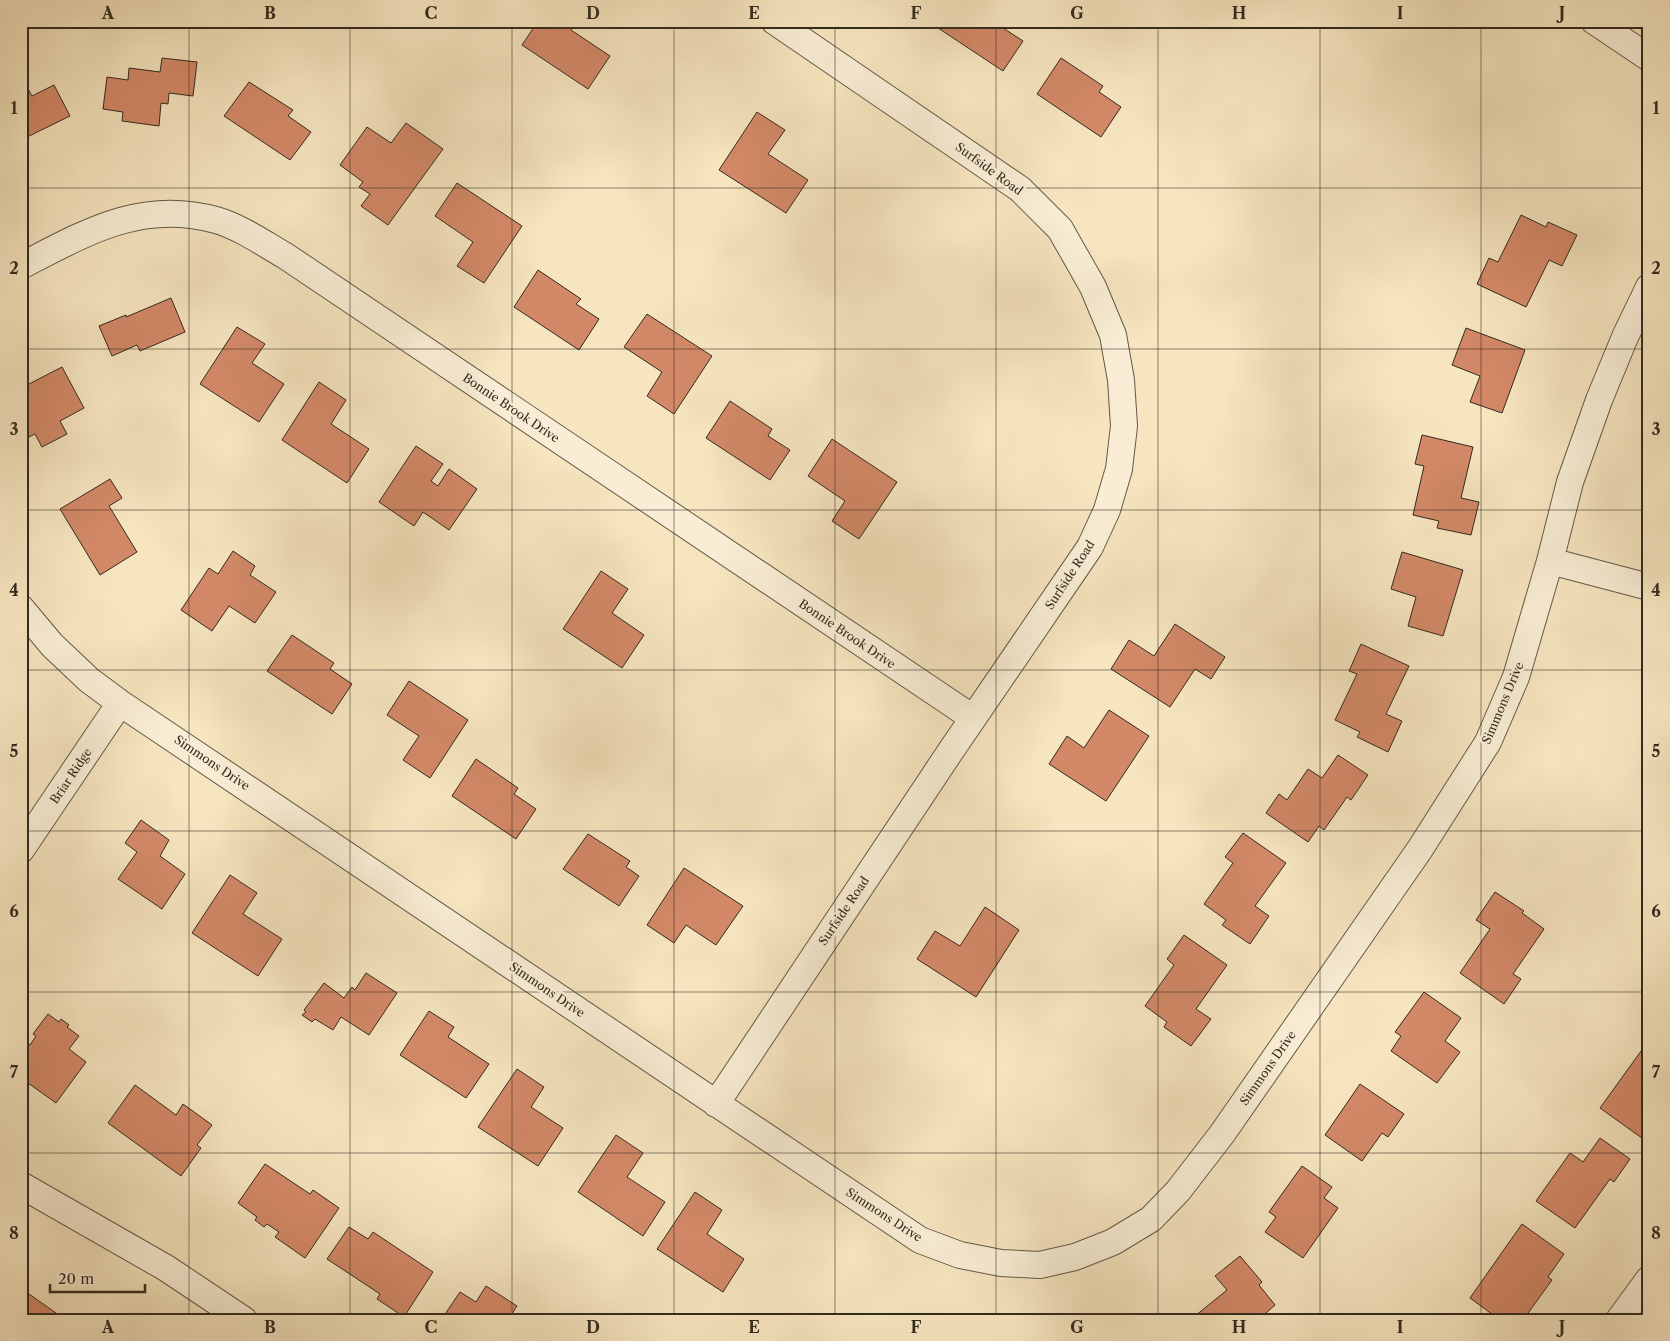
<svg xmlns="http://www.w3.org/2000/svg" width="1670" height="1341" viewBox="0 0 1670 1341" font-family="'Libre Caslon Text',serif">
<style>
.building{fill:#d38968;stroke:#332a20}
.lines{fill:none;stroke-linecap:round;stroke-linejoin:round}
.minor-casing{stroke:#645948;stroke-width:28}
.minor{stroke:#f9eed5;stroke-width:26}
.grid{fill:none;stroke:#332a20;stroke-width:1;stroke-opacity:0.55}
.labels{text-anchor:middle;stroke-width:5;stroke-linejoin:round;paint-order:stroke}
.street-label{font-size:12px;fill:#332a20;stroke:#f9eed5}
.neatline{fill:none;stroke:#332a20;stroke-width:2}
.grid-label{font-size:16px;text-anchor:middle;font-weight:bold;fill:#332a20}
</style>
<rect width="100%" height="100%" fill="#f6e5bf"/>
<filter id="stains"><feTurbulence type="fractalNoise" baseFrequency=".004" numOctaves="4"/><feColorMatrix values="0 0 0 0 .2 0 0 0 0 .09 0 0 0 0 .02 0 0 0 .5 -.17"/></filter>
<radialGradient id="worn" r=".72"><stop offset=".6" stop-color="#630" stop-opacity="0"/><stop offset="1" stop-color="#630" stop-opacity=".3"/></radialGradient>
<!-- building -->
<path class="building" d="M538 21H577L571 30 610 56 588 89 522 45Z
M943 21H1003L1000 26 1023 41 1003 71 938 28Z
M162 58 197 62 193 96 169 93 168 104 161 103 159 126 122 121 123 112 103 109 107 77 128 80 129 68 160 72Z
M1061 58 1103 86 1099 92 1121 107 1101 137 1037 94Z
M249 82 293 110 288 116 311 132 290 160 224 116Z
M54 85 70 116 21 140V92L28 89 32 96Z
M757 112 785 130 768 154 808 180 786 213 719 170Z
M406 123 443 149 388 225 361 206 370 194 359 187 363 182 340 165 367 127 391 143Z
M457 183 522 226 484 283 457 266 473 242 435 216Z
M1521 215 1546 227 1548 222 1577 235 1562 266 1549 260 1526 307 1477 284 1489 258 1498 262Z
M538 270 581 299 576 304 599 319 579 350 514 307Z
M171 298 185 332 140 351 137 345 112 356 99 326 126 315V317Z
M647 314 712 356 674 414 647 396 662 372 624 347Z
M237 327 265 344 252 363 284 384 259 422 200 384Z
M1466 328 1525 350 1502 413 1470 402 1480 376 1452 365Z
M62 367 84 408 60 421 67 434 42 447 35 434 21 441V370L29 384Z
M319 382 346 400 331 424 369 449 347 483 282 440Z
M730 401 772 429 768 436 790 450 770 480 706 438Z
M1422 435 1473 447 1461 498 1479 502 1471 535 1437 528 1439 521 1413 515 1424 466 1415 464Z
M832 439 897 482 859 539 832 521 845 501 808 476Z
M416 446 443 464 431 481 438 486 449 469 477 489 449 530 423 512 414 526 379 502Z
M110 479 122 498 109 506 137 552 100 575 60 509Z
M233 551 255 566 250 575 276 592 255 623 229 606 212 631 181 610 209 568 218 574Z
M1402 552 1463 570 1443 636 1408 626 1416 597 1391 589Z
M601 571 628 589 612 613 644 635 622 668 563 629Z
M1175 624 1225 657 1211 679 1195 669 1170 707 1111 669 1129 640 1154 656Z
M292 635 334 663 330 669 352 684 332 714 267 671Z
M1361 644 1409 666 1386 714 1402 721 1388 752 1357 737 1360 732 1335 720 1357 674 1349 671Z
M409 681 468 720 430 778 403 760 419 736 387 715Z
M1109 710 1149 736 1106 801 1049 764 1067 736 1084 748Z
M1338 755 1368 775 1351 800 1347 797 1324 830 1319 826 1308 842 1266 813 1279 794 1287 800 1308 769 1322 778Z
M476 759 518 788 514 794 536 809 516 839 452 796Z
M141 820 169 840 160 856 185 874 162 909 118 879 137 852 125 843Z
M1243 833 1286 863 1255 906 1269 916 1250 944 1222 925 1226 920 1204 904 1233 863 1225 857Z
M588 834 630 861 626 867 639 876 619 906 563 869Z
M684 868 743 906 716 945 686 925 674 943 647 925Z
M230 875 257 893 243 914 282 939 258 976 192 933Z
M1495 892 1524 911 1522 913 1544 929 1513 974 1521 979 1504 1004 1460 973 1490 929 1476 920Z
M985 907 1019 930 976 997 917 959 935 931 960 946Z
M1184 935 1227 965 1196 1009 1211 1019 1191 1046 1164 1027 1167 1022 1145 1006 1174 965 1167 959Z
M366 973 397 993 369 1035 341 1017 333 1030 315 1019 312 1022 302 1015 306 1012 304 1010 324 983 344 998 352 987 355 990Z
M1424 992 1461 1018 1445 1041 1460 1052 1437 1083 1391 1051 1401 1036 1395 1032Z
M429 1011 454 1027 448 1037 489 1064 466 1098 400 1055Z
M48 1014 59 1022 61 1019 69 1025 67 1027 79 1036 69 1049 86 1062 56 1103 21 1078V1039L30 1045 36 1036 33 1034Z
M1649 1040V1137L1646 1141 1600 1108Z
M517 1069 544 1087 531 1107 563 1128 538 1166 478 1127Z
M1360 1084 1404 1114 1388 1137 1382 1133 1362 1161 1325 1135Z
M135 1085 176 1115 183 1104 212 1125 197 1145 201 1148 181 1176 108 1123Z
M616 1135 643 1153 627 1177 665 1202 643 1236 578 1192Z
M1600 1138 1630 1159 1614 1182 1610 1179 1575 1228 1536 1201 1570 1153 1583 1162Z
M265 1164 310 1194 313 1190 339 1208 305 1258 275 1237 279 1232 267 1224 264 1227 255 1220 257 1217 238 1203Z
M1302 1166 1332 1187 1324 1198 1338 1208 1303 1258 1265 1232 1276 1217 1269 1212Z
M695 1192 722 1210 707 1234 744 1259 723 1292 657 1249Z
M1522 1224 1564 1254 1548 1277 1552 1280 1523 1320H1500L1470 1298Z
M349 1227 368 1239 373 1232 433 1272 404 1317 377 1299 380 1294 327 1259Z
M1240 1256 1262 1282 1259 1285 1275 1305 1258 1320H1190L1227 1290 1215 1276Z
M486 1286 517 1306 508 1320H441L460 1292 476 1302Z
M29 1294 66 1320H21V1304Z"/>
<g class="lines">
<!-- minor casing -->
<g class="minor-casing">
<path id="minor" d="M1594 21 1649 58
M21 266C85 233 141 199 216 220 240 227 263 243 284 255L973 718
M1550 561 1649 587
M21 608 52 645 89 680 120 703 920 1240 960 1255 1001 1263 1040 1265 1075 1257 1113 1242 1151 1219 1178 1191 1222 1134 1420 849 1488 742 1516 677 1550 561 1570 482 1599 400 1625 337 1649 287
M21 850 120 703
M716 1104 950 752 1090 547 1107 510 1119 469 1124 426 1121 380 1113 335 1093 287 1060 229 1020 189 774 21
M21 1185 166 1268 244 1320
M1619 1320 1649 1279"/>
</g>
<!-- minor -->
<use href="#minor" class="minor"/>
</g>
<!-- grid -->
<path class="grid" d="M189 21V1320M350 21V1320M512 21V1320M674 21V1320M835 21V1320M996 21V1320M1158 21V1320M1320 21V1320M1481 21V1320M21 188H1649M21 349H1649M21 510H1649M21 670H1649M21 831H1649M21 992H1649M21 1153H1649"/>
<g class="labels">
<!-- street labels -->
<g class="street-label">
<text transform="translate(989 169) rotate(36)" y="4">Surfside Road</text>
<text transform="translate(511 408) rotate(34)" y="4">Bonnie Brook Drive</text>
<text transform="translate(1070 575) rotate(-57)" y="4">Surfside Road</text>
<text transform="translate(847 634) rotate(34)" y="4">Bonnie Brook Drive</text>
<text transform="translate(1503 703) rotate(-67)" y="4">Simmons Drive</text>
<text transform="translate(212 763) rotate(34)" y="4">Simmons Drive</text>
<text transform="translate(71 776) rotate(-56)" y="4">Briar Ridge</text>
<text transform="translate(844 911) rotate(-56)" y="4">Surfside Road</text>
<text transform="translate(547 990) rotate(34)" y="4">Simmons Drive</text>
<text transform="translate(1268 1068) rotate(-55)" y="4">Simmons Drive</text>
<text transform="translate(884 1215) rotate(33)" y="4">Simmons Drive</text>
</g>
</g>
<!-- margin -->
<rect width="1670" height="1341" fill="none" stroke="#f6e5bf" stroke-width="55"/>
<!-- scale -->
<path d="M50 1284v8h95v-8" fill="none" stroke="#332a20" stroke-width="2.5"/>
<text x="58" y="1284" font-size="15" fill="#332a20" stroke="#f9eed5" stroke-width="4" paint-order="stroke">20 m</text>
<rect x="28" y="28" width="1614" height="1286" class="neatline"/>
<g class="grid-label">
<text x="108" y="19">A</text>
<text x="270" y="19">B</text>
<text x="431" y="19">C</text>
<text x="593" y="19">D</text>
<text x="754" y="19">E</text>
<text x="916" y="19">F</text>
<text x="1077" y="19">G</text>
<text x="1239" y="19">H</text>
<text x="1400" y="19">I</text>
<text x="1562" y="19">J</text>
<text x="14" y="114">1</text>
<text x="1656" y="114">1</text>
<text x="14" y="274">2</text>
<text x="1656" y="274">2</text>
<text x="14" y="435">3</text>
<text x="1656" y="435">3</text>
<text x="14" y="596">4</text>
<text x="1656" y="596">4</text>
<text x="14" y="757">5</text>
<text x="1656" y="757">5</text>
<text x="14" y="917">6</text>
<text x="1656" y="917">6</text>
<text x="14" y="1078">7</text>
<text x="1656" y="1078">7</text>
<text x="14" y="1239">8</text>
<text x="1656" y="1239">8</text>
<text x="108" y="1333">A</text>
<text x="270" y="1333">B</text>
<text x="431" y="1333">C</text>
<text x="593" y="1333">D</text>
<text x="754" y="1333">E</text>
<text x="916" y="1333">F</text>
<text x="1077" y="1333">G</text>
<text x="1239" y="1333">H</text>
<text x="1400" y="1333">I</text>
<text x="1562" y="1333">J</text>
</g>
<rect width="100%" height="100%" filter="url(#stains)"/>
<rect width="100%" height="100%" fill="url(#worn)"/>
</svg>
